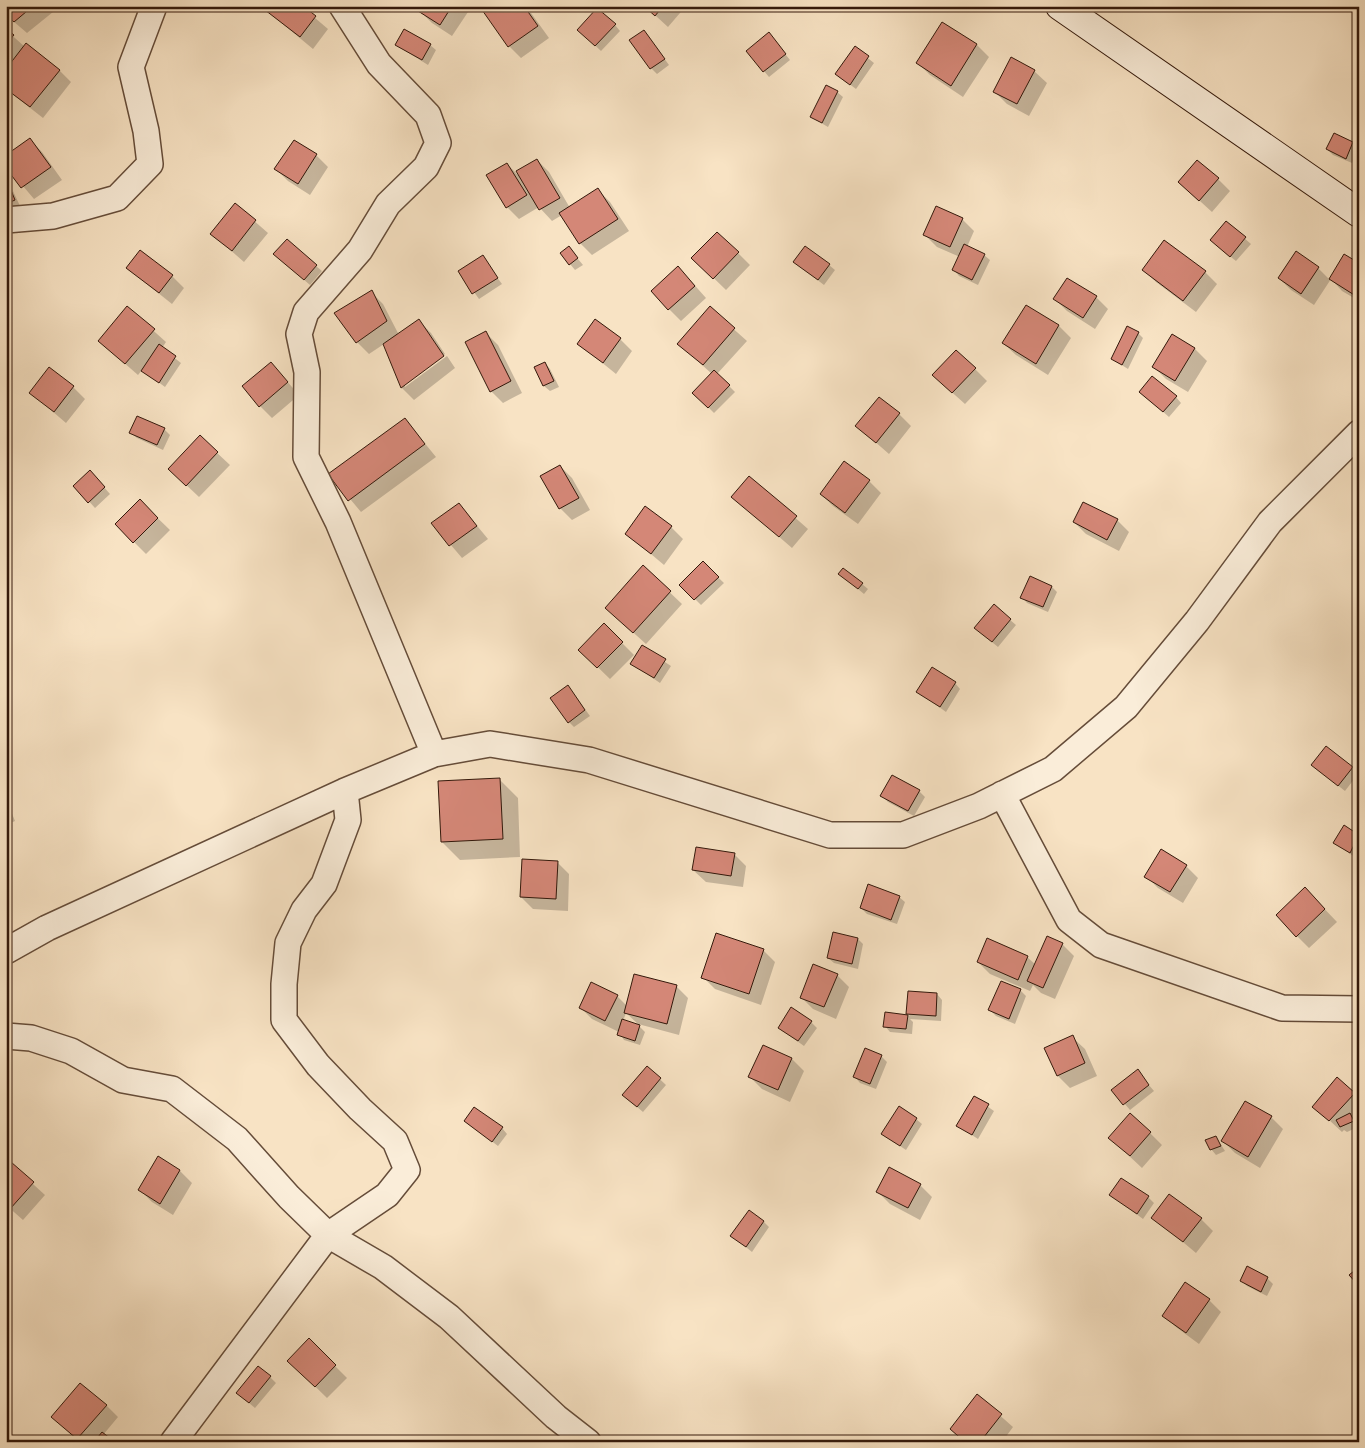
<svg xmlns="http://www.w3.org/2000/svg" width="1365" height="1448" viewBox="0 0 1365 1448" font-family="'IM FELL Double Pica',serif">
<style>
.shadow{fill:#0003}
.building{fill:#d48777;stroke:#34190b}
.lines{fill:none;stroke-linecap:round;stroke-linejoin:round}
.street-casing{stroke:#654c39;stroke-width:28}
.secondary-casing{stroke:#34190b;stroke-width:30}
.street{stroke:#faedd9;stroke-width:25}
.secondary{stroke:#faedd9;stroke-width:28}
</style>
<rect width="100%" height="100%" fill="#f8e3c4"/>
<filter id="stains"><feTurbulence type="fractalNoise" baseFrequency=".004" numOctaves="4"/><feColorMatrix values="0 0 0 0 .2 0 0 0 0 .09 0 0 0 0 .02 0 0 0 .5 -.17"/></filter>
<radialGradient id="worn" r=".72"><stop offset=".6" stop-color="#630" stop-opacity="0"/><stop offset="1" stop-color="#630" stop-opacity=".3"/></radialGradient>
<!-- shadow -->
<path class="shadow" d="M6 6H47L53 12 27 33 6 15Z
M301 6 328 29 313 49 266 10Z
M423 6H472L452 36 432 23 420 11Z
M483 6H526L549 38 521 58 509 46 482 7Z
M645 6H686L668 27Z
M943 24 977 45 989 57 963 97 930 75 918 63Z
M615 25 620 31 601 51 584 35Z
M6 30 25 47 59 70 71 82 43 118 6 89Z
M644 31 669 65 657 74 651 68Z
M774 40 790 60 769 77 764 71Z
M396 45H430L436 50 428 65Z
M855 48 874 63 856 89 836 74Z
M1034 71 1047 83 1029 116 1007 104 995 92Z
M837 92 843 97 828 127 811 117Z
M1334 135 1353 143 1358 149 1352 163 1333 155 1327 149Z
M30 140 42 152 62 180 34 199 6 166Z
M294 141 316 155 328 167 310 195 288 181 276 169Z
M537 160 549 172 570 208 598 190 610 202 629 231 592 255 580 243 562 215 552 221 539 207 519 219 507 207 488 176 507 164 521 178Z
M6 176 20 206 6 211Z
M1218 179 1230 191 1212 212 1179 182Z
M235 204 268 233 244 262 212 234Z
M962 219 974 231 967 247 984 255 990 260 978 285 959 276 954 270 960 257 937 247 925 235Z
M1227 223 1251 244 1236 261 1217 246Z
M1164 242 1205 272 1217 284 1196 312 1156 282 1144 270Z
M569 248 583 265 575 270 570 264Z
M738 253 750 265 726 290 693 258Z
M482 257 502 284 479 299 459 271Z
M281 260 316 266 322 271 310 285Z
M794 262 829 265 835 270 824 285Z
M1359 264V301L1342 291 1331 279 1314 305 1291 290 1279 278 1318 268 1330 280Z
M127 268 172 276 184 288 172 304Z
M690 280 706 298 681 321 669 309Z
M371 292 383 304 399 335 419 321 431 333 445 354 405 383V387L447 356 455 368 414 400 402 388 384 344 369 354 357 342Z
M1096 297 1108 309 1095 329 1067 311 1055 299Z
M128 308 166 342 162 348 181 363 165 387 142 370 138 375 99 341Z
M710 308 747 341 717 374 735 392 714 413 694 393 712 374 679 344Z
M1059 326 1071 338 1048 375 1016 355 1003 343Z
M486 333 498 345 522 393 503 403 491 391Z
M1138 333 1143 338 1128 369 1112 359Z
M1173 336 1195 349 1207 361 1188 392 1166 379 1154 367Z
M620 339 632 351 616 374 579 344Z
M271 363 299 395 272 418 260 406Z
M545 363 550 369 559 387 550 391 544 386 535 368Z
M975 369 987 381 965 404 946 387Z
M73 387 85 399 66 423 31 393Z
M1146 397H1176L1181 403 1169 417Z
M899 414 911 426 889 454 857 426Z
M405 419 436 457 361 512 330 475Z
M164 429 170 435 163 450 137 438 131 433Z
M200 437 230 465 199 497 182 481Z
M560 466 572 478 590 510 572 520 560 508 542 476Z
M749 477 808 529 792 548 733 497Z
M96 478 110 494 95 508 75 486Z
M869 481 881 493 858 524 833 506 821 494Z
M140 501 170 530 146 554 116 524Z
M459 504 488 539 462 558 433 524Z
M1117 520 1129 532 1119 551 1086 534 1074 522Z
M671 527 683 539 664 565 626 533Z
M703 563 724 583 701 605 681 585Z
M643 567 682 604 646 644 606 608Z
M840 574 862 584 868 589 864 594Z
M1052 587 1057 592 1048 612 1027 603 1022 597Z
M994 606 1016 625 998 647 982 634Z
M604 625 634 655 610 679 580 650Z
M642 647 671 666 660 683 632 664Z
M955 683 960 689 946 712 917 691Z
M568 686 590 716 574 727 569 722Z
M1327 748 1358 774 1345 791 1318 770Z
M892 777 919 791 925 797 914 816 888 802 882 796Z
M500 780 518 798 520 857 460 860 442 842Z
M6 799 15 821 6 825Z
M1344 827 1359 836V853L1356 858 1335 843Z
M734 854 746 866 743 887 706 882 693 870Z
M557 862 569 874 568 911 533 909 521 897Z
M1186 866 1198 878 1183 903 1158 888 1146 876Z
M899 897 905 902 897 924 867 914 861 908Z
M1317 901 1337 922 1309 948 1297 936Z
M858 939 863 944 858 969 834 963 828 958Z
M1062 944 1074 956 1055 999 1041 993 1033 985 1030 991 990 974 978 962 1027 957 1036 965Z
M763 950 775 962 761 1005 715 989 703 977Z
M837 975 849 987 836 1019 813 1009 801 997Z
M676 986 688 998 679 1035 638 1024 626 1013 623 1021 639 1026 645 1032 640 1045 624 1040 619 1032 592 1019 580 1007 617 996 627 1006Z
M1020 990 1026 996 1015 1024 996 1016 990 1010Z
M937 994 942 1000 941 1021 910 1019 913 1022 912 1034 890 1032 885 1026 886 1014 910 1016 907 1013Z
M811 1022 817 1028 804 1046 779 1028Z
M1072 1037 1085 1049 1097 1076 1070 1088 1058 1076 1046 1049Z
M763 1047 792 1059 804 1071 790 1102 762 1089 750 1077Z
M881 1056 887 1062 876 1089 860 1083 855 1077Z
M647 1067 666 1085 643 1112 629 1100Z
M1137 1071 1154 1091 1130 1110 1113 1090Z
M1354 1094 1359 1098V1114L1354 1119 1358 1127 1347 1132 1344 1130 1342 1132 1314 1106Z
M974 1097 994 1111 978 1139 958 1126Z
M1246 1102 1271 1117 1283 1129 1260 1168 1235 1153 1223 1141Z
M916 1119 922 1124 906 1150 882 1134Z
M465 1121 502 1128 507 1134 498 1146Z
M1150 1133 1162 1145 1142 1168 1110 1138Z
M1216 1137 1225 1151 1216 1155 1211 1149Z
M159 1158 180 1171 192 1183 173 1215 152 1202 140 1190Z
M11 1164 45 1195 23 1220 6 1205Z
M920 1185 932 1197 920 1220 890 1204 878 1192Z
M1111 1195 1148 1197 1154 1203 1143 1219Z
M1153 1217 1201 1219 1213 1231 1196 1253Z
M764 1222 769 1227 752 1252 732 1236Z
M1248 1268 1267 1278 1273 1284 1267 1296 1247 1286 1241 1280Z
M1186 1284 1209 1300 1221 1312 1199 1344 1176 1327 1164 1315Z
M309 1340 347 1378 327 1398 289 1361Z
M270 1377 276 1383 255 1408 243 1398Z
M978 1396 1013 1427 1002 1442H964L951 1429Z
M106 1405 118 1417 103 1435 113 1442H79L53 1417Z"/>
<!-- building -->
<path class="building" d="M6 6H33L14 22 6 15Z
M268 6H303L316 16 300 37 265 10Z
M421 6H452L440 25 418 11Z
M524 6 538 26 508 47 480 7Z
M644 6H663L655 16Z
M597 8 616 24 595 46 577 30Z
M942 22 977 44 951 86 916 63Z
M6 28 14 35 6 44Z
M404 29 431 44 422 60 395 45Z
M644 30 665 59 650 69 629 40Z
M769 32 786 54 763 72 746 51Z
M26 43 60 70 30 107 6 89V69Z
M855 46 869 56 850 85 835 74Z
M1011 57 1035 70 1017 104 993 92Z
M826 85 838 91 822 123 810 117Z
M1334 133 1353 142 1346 159 1326 149Z
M30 138 51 167 21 188 6 168V155Z
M294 140 317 154 298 184 274 169Z
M537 159 560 198 539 210 516 171Z
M1197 160 1219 178 1199 201 1178 182Z
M507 163 527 195 506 208 486 175Z
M6 178 15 200 6 204Z
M598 188 618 219 579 244 559 213Z
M235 203 256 220 232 251 210 234Z
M936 206 963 218 950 247 923 235Z
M1226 221 1246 237 1230 257 1210 240Z
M717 232 739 252 713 279 691 258Z
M287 239 317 265 304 280 273 254Z
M1164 240 1206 271 1183 301 1142 270Z
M964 244 985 254 972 280 952 270Z
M569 246 578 258 569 265 560 253Z
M805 246 830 264 818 280 793 262Z
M140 250 173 275 159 293 126 268Z
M1296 251 1319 267 1301 294 1278 278Z
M1344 254 1359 263V298L1329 279Z
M483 255 498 278 472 294 458 271Z
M678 266 695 286 668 310 651 291Z
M1067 278 1097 296 1083 318 1053 299Z
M372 290 387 321 356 343 334 313Z
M1026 305 1059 325 1036 364 1002 343Z
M127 306 155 329 125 364 98 341Z
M710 306 735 328 703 365 677 344Z
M419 319 444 356 401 388 383 344Z
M595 319 621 338 603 363 577 344Z
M1127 326 1139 332 1122 365 1111 359Z
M486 331 511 381 490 392 465 342Z
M1172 334 1195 348 1175 381 1152 367Z
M159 344 176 356 159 383 141 371Z
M956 350 976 368 952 393 932 375Z
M271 362 288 382 259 407 242 386Z
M545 362 554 381 543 386 534 367Z
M49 367 74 386 54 412 29 393Z
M714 370 730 385 708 408 692 393Z
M1152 376 1177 396 1163 412 1139 392Z
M879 397 900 413 876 443 855 426Z
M137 416 165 428 157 445 129 433Z
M405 418 425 444 348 501 328 474Z
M200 435 218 452 186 486 168 469Z
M844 461 870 480 845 513 820 494Z
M560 465 579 498 559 509 540 476Z
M90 470 105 487 88 503 73 486Z
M749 476 797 516 779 537 731 497Z
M140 499 158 518 133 543 115 524Z
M1083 502 1118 519 1107 540 1073 522Z
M459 503 477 526 449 546 431 523Z
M645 506 672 526 651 554 625 534Z
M703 561 719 577 694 600 679 585Z
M643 565 671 591 633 633 605 608Z
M843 568 863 583 858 589 838 574Z
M1030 576 1052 586 1043 607 1020 598Z
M994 604 1011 619 992 642 974 628Z
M604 623 623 642 597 668 578 650Z
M642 645 666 659 654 678 630 664Z
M932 667 956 682 940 707 916 692Z
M568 685 585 710 568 723 550 698Z
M1326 746 1353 767 1338 786 1311 765Z
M892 775 920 790 908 811 880 796Z
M500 778 503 839 441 842 438 781Z
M1344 825 1359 835 1350 853 1333 843Z
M696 847 735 853 731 876 692 870Z
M1161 849 1187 865 1170 892 1144 877Z
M522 859 558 861 556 899 520 897Z
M868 884 900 896 891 920 860 908Z
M1305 887 1325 909 1296 937 1276 915Z
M833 932 858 938 852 964 827 958Z
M716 933 764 949 749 994 701 978Z
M1047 936 1063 943 1043 988 1027 981Z
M987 938 1028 956 1018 980 977 962Z
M813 964 838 974 824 1007 800 998Z
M634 974 677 985 667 1024 624 1013Z
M1001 981 1021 989 1009 1019 988 1010Z
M591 982 618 995 605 1021 579 1008Z
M908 991 937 993 936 1016 906 1014Z
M791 1007 812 1021 798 1041 778 1028Z
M885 1012 908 1015 906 1029 883 1027Z
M622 1019 640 1025 635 1041 617 1035Z
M1073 1035 1085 1063 1057 1076 1044 1048Z
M763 1045 792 1058 778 1090 748 1077Z
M865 1048 882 1055 870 1084 853 1077Z
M647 1066 661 1078 637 1107 622 1095Z
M1138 1069 1149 1085 1123 1105 1111 1090Z
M1337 1077 1355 1093 1329 1121 1312 1107Z
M974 1096 989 1104 972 1135 956 1126Z
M1245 1101 1272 1116 1248 1157 1221 1141Z
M899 1106 917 1118 900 1146 881 1134Z
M474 1107 503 1127 492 1142 464 1121Z
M1130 1113 1151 1132 1130 1156 1108 1138Z
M1350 1113 1354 1121 1340 1127 1336 1120Z
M1216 1136 1221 1146 1210 1150 1205 1140Z
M158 1156 180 1170 160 1204 138 1190Z
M11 1162 34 1182 10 1209 6 1205V1168Z
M889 1167 921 1184 908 1208 876 1192Z
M1121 1178 1149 1196 1137 1214 1109 1195Z
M1169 1194 1202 1218 1183 1242 1151 1218Z
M749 1210 764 1221 746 1247 730 1236Z
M1247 1266 1268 1277 1261 1292 1240 1281Z
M1359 1267V1286L1349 1275Z
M1185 1282 1210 1299 1186 1333 1162 1316Z
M309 1338 336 1365 315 1387 287 1361Z
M258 1366 271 1376 249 1403 236 1393Z
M80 1383 107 1405 77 1439 51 1417Z
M977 1394 1002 1414 980 1442H965L950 1429Z
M102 1432 115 1442H94Z"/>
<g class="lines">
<!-- street casing -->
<g class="street-casing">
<path id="street" d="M342 6 379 64 428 115 438 143 426 167 388 204 360 250 306 312 299 334 307 372 306 457 338 522 434 754
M6 220 53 216 117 198 150 164 146 131 131 67 154 6
M1002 794 1069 920 1101 945 1282 1008 1359 1009
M6 951 47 928 345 791 434 754 490 744 589 760 830 835H903L979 806 1053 769 1126 707 1197 621 1270 522 1359 433
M6 1036 31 1038 71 1051 123 1080 172 1089 237 1139 289 1197 328 1235 383 1267 449 1317 556 1417 588 1442
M173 1442 328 1235 387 1195 407 1170 395 1141 360 1109 318 1065 284 1020V984L288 943 304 910 324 884 348 820 345 791"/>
</g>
<!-- secondary casing -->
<g class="secondary-casing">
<path id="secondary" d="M1060 6 1359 213"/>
</g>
<!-- street -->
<use href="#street" class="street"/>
<!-- secondary -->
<use href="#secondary" class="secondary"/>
</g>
<!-- margin -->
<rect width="1365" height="1448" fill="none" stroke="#f8e3c4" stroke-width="25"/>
<rect x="8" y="8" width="1350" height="1433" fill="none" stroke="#34190b" stroke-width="2.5"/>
<rect x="12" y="12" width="1340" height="1423" fill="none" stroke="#34190b"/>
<rect width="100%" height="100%" filter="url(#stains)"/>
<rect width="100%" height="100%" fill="url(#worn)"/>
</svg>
